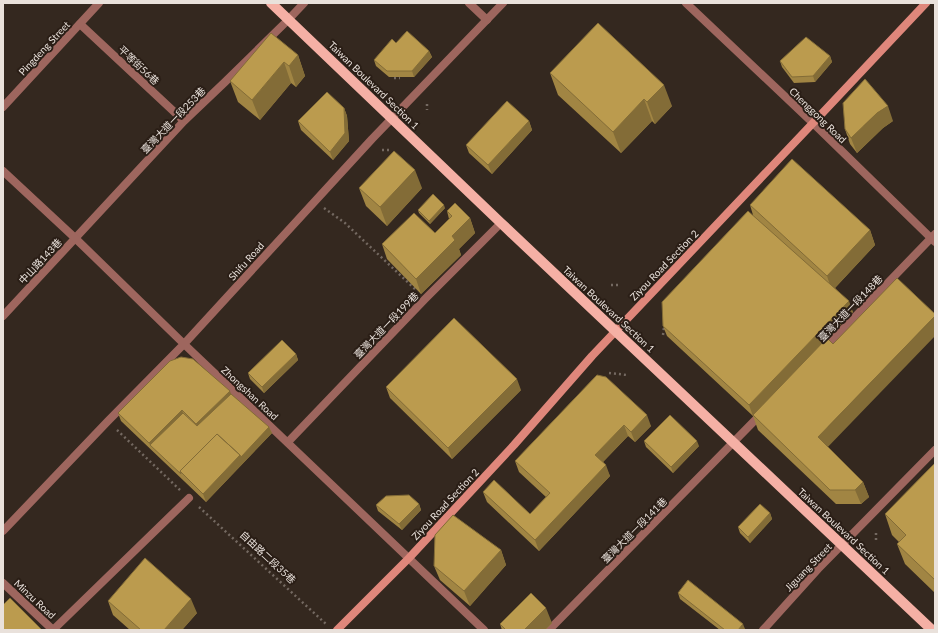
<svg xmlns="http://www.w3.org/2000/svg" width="938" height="633" viewBox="0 0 938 633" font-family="Lato,'Noto Sans TC',sans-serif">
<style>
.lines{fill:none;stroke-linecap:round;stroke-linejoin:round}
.path{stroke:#746961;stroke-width:2.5;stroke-dasharray:2 3;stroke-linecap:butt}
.lane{stroke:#9e665e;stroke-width:8}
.street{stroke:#9e665e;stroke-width:8}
.secondary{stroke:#df877b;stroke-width:8}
.primary{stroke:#f5b0a5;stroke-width:10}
.wall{fill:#a18543}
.shaded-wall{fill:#836c37}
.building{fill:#bb9b4e;stroke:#836c37}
.labels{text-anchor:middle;stroke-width:4;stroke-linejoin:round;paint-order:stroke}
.street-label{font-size:10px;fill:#e9e1db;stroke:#2a1e16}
</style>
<rect width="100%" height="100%" fill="#34281f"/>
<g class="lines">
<!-- path -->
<path class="path" d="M394 78H400
M427 104V110
M382 150H389
M324 208 345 223 416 290
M611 285H620
M663 335 664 327
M609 373 627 375
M117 430 180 490
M199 507 326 624
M876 540V532"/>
<!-- lane -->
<path class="lane" d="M469 3 487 20
M80 24 184 121
M3 316 184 121 225 82 288 20 304 3
M823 350 935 234
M288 442 425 299 501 223
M53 630 189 498
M549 630 762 413
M763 630 818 569 935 450"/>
<!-- street -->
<path class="street" d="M686 3 813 123 935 242
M3 107 99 3
M3 171 75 238 184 344 484 630
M3 531 108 421 184 344 372 139 503 3
M3 583 53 630"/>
<!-- secondary -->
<path class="secondary" d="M337 630 409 558 514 445 592 356 813 123 926 3"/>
<!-- primary -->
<path class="primary" d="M271 3 501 223 932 630"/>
</g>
<!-- wall -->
<path class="wall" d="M429 51 432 57 414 77H389L376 66 374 60Z
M298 55 305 76 296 87 291 83 260 120 238 102 230 81Z
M830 56 832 62 815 82 794 83 782 67 780 61Z
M550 73 672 106 655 124 652 121 621 153 558 95Z
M344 108 347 116 349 141 333 160 301 130 298 121Z
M529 121 532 130 492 174 469 153 466 145Z
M893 121 883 128 857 153 850 144 845 129Z
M359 188H422L387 226 366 206Z
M750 205 870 230 875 245 835 288 853 312 826 340 828 447 863 482 869 497 861 504H836L758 430 753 416 667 336 663 326 753 215Z
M445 208 430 224 419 213 418 210Z
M447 211 470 218 475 233 459 249 461 255 421 294 387 259 382 244 435 233 449 219Z
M296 354 298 360 264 393 250 379 248 373Z
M597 375 651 426 635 442 628 436 603 462 610 476 539 551 487 502 483 492 530 514 546 497 519 472 515 461Z
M386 387 521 390 452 459 390 398Z
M231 394 269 427 272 433 206 502 121 421 118 413Z
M644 441 699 446 673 473 646 447Z
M935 463V593L905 564 897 544 899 542 892 535 885 514Z
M419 504 421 510 402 530 378 511 376 505Z
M770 513 772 519 750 543 740 533 738 527Z
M501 550 506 565 470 606 440 580 434 566Z
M678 593 745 629 744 630H720L680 599Z
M108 601 197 613 182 630H130L113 615Z
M552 623 545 630H502L500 624Z"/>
<!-- shaded-wall -->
<path class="shaded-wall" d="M429 51 432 57 414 77 412 71Z
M298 55 305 76 296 87 289 66Z
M830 56 832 62 815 82 813 76Z
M284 62 291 83 260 120 252 100Z
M664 85 672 106 655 124 647 102Z
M644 99 652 121 621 153 613 132Z
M888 106 893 121 883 128 857 153 851 138 877 113Z
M344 108 347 116 349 141 333 160 330 152Z
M529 121 532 130 492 174 488 165Z
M415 170 422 188 387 226 380 207Z
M444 205 445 208 430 224 429 221Z
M470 218 475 233 459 249 461 255 421 294 416 279 452 236Z
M870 230 875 245 832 291 827 276Z
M849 301 853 312 753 416 749 405Z
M935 316V336L823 452 818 437Z
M296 354 298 360 264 393 262 387Z
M517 379 521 390 452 459 448 448Z
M230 391 233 399 199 432 196 424Z
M182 410 185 418 150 445 149 443Z
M647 415 651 426 635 442 631 432Z
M624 425 628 436 599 466 595 455Z
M269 427 272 433 206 502 203 494 240 455Z
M697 441 699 446 673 473 671 467Z
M606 465 610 476 539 551 535 540Z
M863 482 869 497 861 504 855 490Z
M419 504 421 510 402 530 399 524Z
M770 513 772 519 750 543 748 537Z
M501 550 506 565 470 606 464 591Z
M191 599 197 613 182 630H164Z
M546 608 552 623 545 630H524Z
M743 624 745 629 744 630H738Z"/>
<!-- building -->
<path class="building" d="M598 23 664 85 647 102 644 99 613 132 550 73Z
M407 31 429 51 412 71H387L374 60 392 39 396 43Z
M271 33 298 55 289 66 284 62 252 100 230 81Z
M806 37 830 56 813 76 792 77 780 61Z
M865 79 888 106 877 113 851 138 845 129 843 103Z
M327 92 344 108 345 133 330 152 298 121Z
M507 101 529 121 488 165 466 145Z
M394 151 415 170 380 207 359 188Z
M792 159 870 230 827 276 750 205Z
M433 194 444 205 429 221 418 210Z
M455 203 470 218 452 236 455 240 416 279 382 244 414 213 435 233 452 216 447 211Z
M748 211 849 301 749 405 663 326 662 302Z
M897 278 935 314V316L818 437 863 482 855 490H830L753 415 827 338 833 344Z
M454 318 517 379 448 448 386 387Z
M282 340 296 354 262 387 248 373Z
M181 357 193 359 230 391 196 424 182 410 149 443 118 413 170 361Z
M597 375 606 377 647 415 631 432 624 425 595 455 606 465 535 540 483 492 494 480 530 514 550 493 515 461Z
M231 394 269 427 241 457 240 455 217 434 180 471 181 474 150 445 183 413 197 426Z
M670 415 697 441 671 467 644 441Z
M217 434 240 455 203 494 180 471Z
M935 463V580L897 544 906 535 885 514Z
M409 495 419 504 399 524 376 505 386 496Z
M760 504 770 513 748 537 738 527Z
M453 515 501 550 464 591 434 566 435 535Z
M145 558 191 599 164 630H141L108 601Z
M688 580 743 624 738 630H725L678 593Z
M531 593 546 608 524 630H506L500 624Z
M10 598 42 630H3V605Z"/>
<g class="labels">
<!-- street labels -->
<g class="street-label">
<text transform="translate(44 48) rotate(-47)" y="4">Pingdeng Street</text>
<text transform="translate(139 65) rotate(43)" y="4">平等街56巷</text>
<text transform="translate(374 85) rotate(44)" y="4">Taiwan Boulevard Section 1</text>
<text transform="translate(818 115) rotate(44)" y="4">Chenggong Road</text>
<text transform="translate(173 120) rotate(-46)" y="4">臺灣大道一段253巷</text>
<text transform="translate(40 261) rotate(-47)" y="4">中山路143巷</text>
<text transform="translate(246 261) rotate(-48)" y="4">Shifu Road</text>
<text transform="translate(664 265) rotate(-46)" y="4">Ziyou Road Section 2</text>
<text transform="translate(850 308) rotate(-46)" y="4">臺灣大道一段148巷</text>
<text transform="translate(609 309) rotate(43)" y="4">Taiwan Boulevard Section 1</text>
<text transform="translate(386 325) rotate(-46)" y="4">臺灣大道一段199巷</text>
<text transform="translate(250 393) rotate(43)" y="4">Zhongshan Road</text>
<text transform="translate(445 504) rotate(-47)" y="4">Ziyou Road Section 2</text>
<text transform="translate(634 530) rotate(-45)" y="4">臺灣大道一段141巷</text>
<text transform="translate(844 531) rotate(43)" y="4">Taiwan Boulevard Section 1</text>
<text transform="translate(268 557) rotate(43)" y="4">自由路二段35巷</text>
<text transform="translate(808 567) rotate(-46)" y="4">Jiguang Street</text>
<text transform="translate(35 599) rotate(43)" y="4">Minzu Road</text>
</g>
</g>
<!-- border -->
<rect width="938" height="633" fill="none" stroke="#e9e1db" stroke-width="8"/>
</svg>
